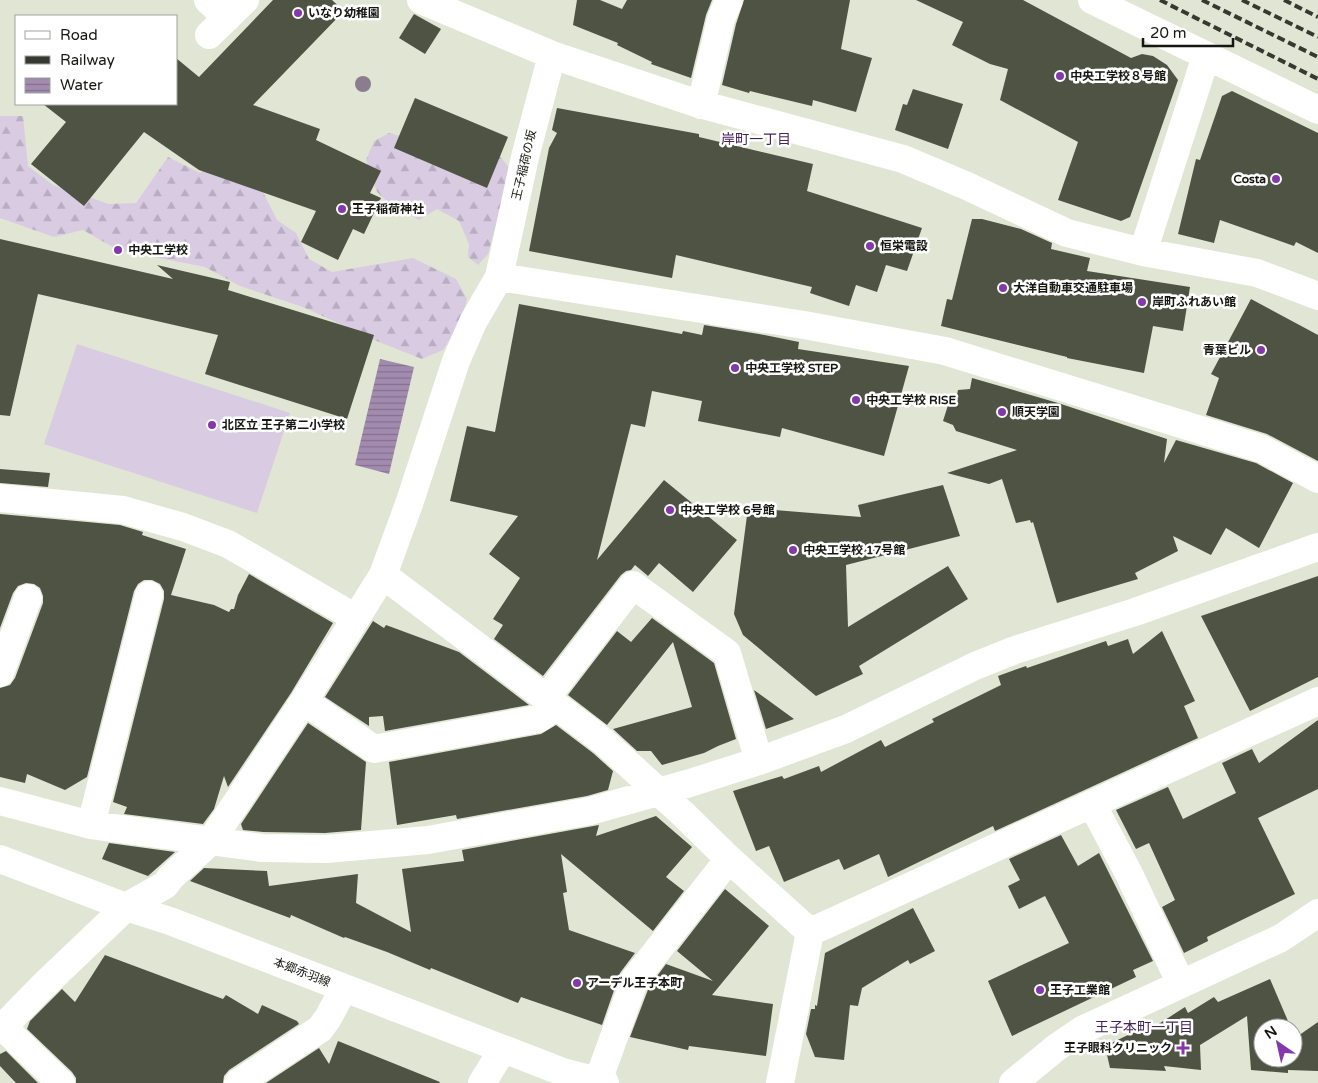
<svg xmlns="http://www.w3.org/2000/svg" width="1318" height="1083" viewBox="0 0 1318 1083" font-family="'Varela Round','Noto Sans JP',sans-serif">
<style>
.forest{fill:url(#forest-firs)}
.garden{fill:#d9cbe2}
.water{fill:url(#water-rules)}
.building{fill:#4e5344}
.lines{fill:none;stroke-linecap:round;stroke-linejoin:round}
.minor{stroke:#fff;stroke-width:28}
.major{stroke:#fff;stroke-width:28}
.rail{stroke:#363930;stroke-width:4;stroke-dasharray:8 4;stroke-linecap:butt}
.tree{fill:#8b7d8e}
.poi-dot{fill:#8438a9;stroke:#fff;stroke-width:2}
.labels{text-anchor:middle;stroke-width:5;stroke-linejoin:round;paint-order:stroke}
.poi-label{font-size:12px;font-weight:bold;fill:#151710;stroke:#fff;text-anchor:start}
.street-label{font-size:12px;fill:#151710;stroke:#fff}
.neighbourhood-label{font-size:14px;fill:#47235a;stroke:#fff}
</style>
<defs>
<pattern id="forest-firs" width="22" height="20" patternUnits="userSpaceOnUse" patternTransform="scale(1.25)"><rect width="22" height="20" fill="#d9cbe2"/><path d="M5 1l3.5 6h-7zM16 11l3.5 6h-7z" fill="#b9aec1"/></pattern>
<pattern id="water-rules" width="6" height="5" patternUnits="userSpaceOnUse" patternTransform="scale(1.25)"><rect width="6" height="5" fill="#a28baf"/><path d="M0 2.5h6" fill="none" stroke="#83718d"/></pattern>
</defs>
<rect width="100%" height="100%" fill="#e0e6d3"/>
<!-- forest -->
<path class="forest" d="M0 116H23L28 166 53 185 109 204 136 203 168 157 200 173 227 150 257 180 277 220 296 233 309 259 332 272 413 258 456 279 467 299 461 321 443 350 422 359 379 342 303 307 240 286 205 267 118 250 83 230 54 237 0 218Z
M389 133 415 140 498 154 511 170 488 254 478 265 468 257 469 244 459 221 437 209 419 220 391 205 377 192 366 160 374 141Z"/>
<!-- garden -->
<path class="garden" d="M77 344 290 413 257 513 44 444Z"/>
<!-- water -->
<path class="water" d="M380 359 414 367 389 474 355 465Z"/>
<!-- building -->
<path class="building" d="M273 0H332L344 11 253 105 320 129 316 140 381 171 370 193 381 198 364 234 353 229 338 260 301 242 316 211 199 170 144 132 84 206 31 164 66 122 43 104H176V58L199 77Z
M577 0H600L622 9 627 0H712L706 15 691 78 651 64 652 62 617 45 618 43 573 25Z
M744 0H850L841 49 872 58 856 112 813 100 812 106 750 91 749 93 722 85 736 24Z
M916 0H1023L1131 58 1142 54 1153 56 1167 65 1178 80 1130 217 1121 221 1058 200 1078 142 1000 100 1008 69 990 64 952 45 963 22Z
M414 14 441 29 425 54 399 38Z
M913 89 963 104 948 149 895 130 903 104 907 105Z
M1232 91 1318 133V253L1296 242 1294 246 1220 220 1214 243 1178 234 1196 159 1200 160 1222 96Z
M415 98 508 137 487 188 394 148Z
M557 108 699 134V137L813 164 807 191 922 228 907 271 886 265 877 292 856 285 849 306 810 293 812 287 676 255 672 278 529 251 549 148 557 133 552 130Z
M972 219H982L1021 229 1052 243 1051 249 1090 258 1087 271 1190 287 1183 331 1153 326 1144 373 1067 358V357L941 326 947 299 952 300Z
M0 239 173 279 157 265 230 282 228 290 374 335 347 419 205 374 218 335 38 294 10 416 0 415Z
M1251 299 1318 335V461L1267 434 1206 415 1219 378 1211 374Z
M519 304 682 334 683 331 702 335 704 325 759 334 799 342 798 349 909 366 884 456 782 428 780 437 698 421 702 401 652 391 645 427 631 424 597 560 664 480 737 540 693 592 659 563 648 576 635 565 631 570 626 571 621 575 543 676 494 639 503 625 493 619 520 578 489 554 518 516 450 501 467 426 495 432Z
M972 378 1058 403 1167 439 1164 463 1176 440 1256 463 1293 483 1259 548 1226 528 1211 555 1173 536 1178 551 1135 573 1138 579 1057 603 1033 522 1031 523 1030 520 1016 523 1002 479 989 484 947 473 1017 450 956 431 953 425 943 421 949 402 956 400 958 390 970 389Z
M0 469 50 473 48 487 0 483Z
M943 485 960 536 846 565 848 627 948 566 968 599 859 666 863 674 816 696 743 635 734 614 748 508 861 517 858 505Z
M0 514 120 525 143 532 142 535 186 549 171 595 214 605 229 612 231 609H234L238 595 249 574 333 623 291 693 228 787 224 776 214 809 203 824 124 814 127 807 113 802 164 599V591L160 584 152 580H144L138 584 134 591 87 777 65 790 27 774 25 783 0 777V688L10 685 15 678 43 603V596L40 588 34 584 26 583 18 586 13 593 0 628Z
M1318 576V677L1250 711 1201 616Z
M652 618 714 663 736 739 718 746 704 753 662 765 651 751H637L613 729 692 707 673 642 607 725 568 695 617 631 631 642Z
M373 621 384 628 386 625 459 652 529 705 385 731 383 716 369 717V726L325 697Z
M1162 631 1195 701 1184 706 1198 738 995 831 993 826 888 877 879 854 844 870 839 859 784 882 769 846 756 851 733 791 782 776 784 779 819 766 821 772 881 740 885 747 934 722 932 719 1001 685 998 676 1026 666 1027 668 1106 641 1108 646 1128 639 1133 654Z
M754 690 794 719 766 729Z
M1318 720V789L1258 818 1295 894 1207 937 1208 941 1184 953 1162 907 1175 900 1149 843 1136 849 1116 810 1168 787 1183 819 1236 793 1222 763 1252 749 1259 763Z
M308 723 366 762 361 830 325 833 263 832 243 830 241 824Z
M556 725 593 753 613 771 608 790 587 796 457 819 456 815 397 825 389 762 541 734Z
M656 816 692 847 666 877 684 891 653 931 561 854 567 892 563 893 569 930 635 953 620 973 602 1025 521 997 518 1003 431 968 430 970 387 952 345 937 344 938 291 915 290 918 190 881 204 868 267 871 269 886 358 874 356 903 411 932 402 869 464 861 462 850 599 825 596 836Z
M1061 835 1078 866 1099 853 1153 961 1133 970 1136 977 1012 1036 988 981 1069 943 1045 896 1019 909 1008 886 1020 880 1009 859Z
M109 843 175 852 148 876 102 859Z
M725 889 769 926 712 995 773 1004 766 1056 689 1046 688 1050 630 1037 649 987 666 964 713 981 677 951Z
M913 908 935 951 910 964 908 960 862 988 858 1006 850 1005 844 1060 815 1057 806 1034 811 1009H815V1005L817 1006 825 953Z
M105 955 223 999 226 995 258 1014 262 1005 297 1021 299 1024 229 1070 224 1076 223 1083H76V1078L72 1072 27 1029 30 1021 62 989 75 1002Z
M1270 979 1291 1028H1263V1058H1293V1033L1295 1038 1318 1022V1071L1288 1070V1073L1251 1070 1247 1016 1200 1045 1201 1070 1164 1066 1166 1071 1110 1068 1105 1046 1153 1023 1154 1027 1185 1007 1188 1013 1214 997 1218 1002Z
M338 1041 440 1082 439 1083H266L319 1048 329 1064Z
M6 1051 38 1083H16L0 1066V1054Z"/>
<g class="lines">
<!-- minor -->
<path class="minor" d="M208 0 227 18
M421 0 552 55 696 103 903 159 967 186 1067 233 1143 252 1257 273 1318 296
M1092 0 1318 110
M209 35 245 0
M701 105 721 19 729 0
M1143 252 1206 56
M499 277 804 325 945 351 1262 449 1318 479
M0 498 123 510 183 527 228 544 356 618
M383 575 603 741 683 814 729 859 810 932
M0 673 28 598
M546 698 633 585 727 653 759 761
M304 701 374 749 538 719 556 707
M0 801 91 825 262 848 326 849 428 840 590 811 690 783 759 761 846 729 975 666 1015 650 1135 612 1318 547
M1092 804 1129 874 1181 984
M91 825 149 595
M810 932 1318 701
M3 1027 61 1083
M0 1030 42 987 126 907 165 885 171 877 211 841 304 701 383 575 409 504 456 361 473 322 499 277 525 157 552 55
M598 1081 635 979 729 859
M238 1083 320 1029 328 1018 344 988
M482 1083 503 1049
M780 1083 810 932
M1013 1083 1057 1047 1082 1030 1281 938 1318 913"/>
<!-- major -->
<path class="major" d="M0 859 126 907 170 921 563 1072 605 1083"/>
<!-- rail -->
<path class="rail" d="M1160 0 1318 79
M1202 0 1318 57
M1242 0 1318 37
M1284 0 1318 17"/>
</g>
<!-- trees -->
<circle class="tree" cx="363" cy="84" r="8"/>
<!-- markers -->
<g class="poi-dot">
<circle cx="298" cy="13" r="5"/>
<circle cx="1060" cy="76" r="5"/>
<circle cx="1276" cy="179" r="5"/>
<circle cx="342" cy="209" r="5"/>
<circle cx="870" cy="246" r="5"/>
<circle cx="118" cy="250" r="5"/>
<circle cx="1003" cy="288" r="5"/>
<circle cx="1142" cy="302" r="5"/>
<circle cx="1261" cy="350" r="5"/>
<circle cx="735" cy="368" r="5"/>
<circle cx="856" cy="400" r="5"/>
<circle cx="1002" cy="412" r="5"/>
<circle cx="212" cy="425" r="5"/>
<circle cx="670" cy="510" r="5"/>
<circle cx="793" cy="550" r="5"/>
<circle cx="577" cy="983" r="5"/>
<circle cx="1040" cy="990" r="5"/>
<path d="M1180.5 1040.5h5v5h5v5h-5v5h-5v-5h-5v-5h5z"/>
</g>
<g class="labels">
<!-- poi labels -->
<g class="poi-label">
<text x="308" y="17">いなり幼稚園</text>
<text x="1070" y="80">中央工学校８号館</text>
<text x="1266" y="183" text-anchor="end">Costa</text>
<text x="352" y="213">王子稲荷神社</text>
<text x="880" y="250">恒栄電設</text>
<text x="128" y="254">中央工学校</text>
<text x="1013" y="292">大洋自動車交通駐車場</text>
<text x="1152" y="306">岸町ふれあい館</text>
<text x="1251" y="354" text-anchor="end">青葉ビル</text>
<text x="745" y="372">中央工学校 STEP</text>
<text x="866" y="404">中央工学校 RISE</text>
<text x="1012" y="416">順天学園</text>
<text x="222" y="429">北区立 王子第二小学校</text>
<text x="680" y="514">中央工学校 6号館</text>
<text x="803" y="554">中央工学校 17号館</text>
<text x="587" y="987">アーデル王子本町</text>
<text x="1050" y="994">王子工業館</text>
<text x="1172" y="1052" text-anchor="end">王子眼科クリニック</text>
</g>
<!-- street labels -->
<g class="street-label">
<text transform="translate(524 165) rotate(-77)" y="4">王子稲荷の坂</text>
<text transform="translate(302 972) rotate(21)" y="4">本郷赤羽線</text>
</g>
<!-- neighbourhood labels -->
<g class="neighbourhood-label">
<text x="756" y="144">岸町一丁目</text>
<text x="1144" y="1032">王子本町一丁目</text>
</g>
</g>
<!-- legend -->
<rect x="15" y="15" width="162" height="90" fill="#ffffff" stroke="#a1a29f"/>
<rect x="25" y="31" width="25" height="8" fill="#ffffff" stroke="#a1a29f"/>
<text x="60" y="40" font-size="15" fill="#151710">Road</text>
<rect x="25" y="56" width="25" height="8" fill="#363930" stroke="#a1a29f"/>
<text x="60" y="65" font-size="15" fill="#151710">Railway</text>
<rect x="25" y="78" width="25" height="15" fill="url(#water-rules)" stroke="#a1a29f"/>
<text x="60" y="90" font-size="15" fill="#151710">Water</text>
<!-- north arrow -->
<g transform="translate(1278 1043) rotate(326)"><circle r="24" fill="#ffffff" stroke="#a1a29f"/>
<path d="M0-4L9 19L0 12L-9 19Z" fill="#8438a9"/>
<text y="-8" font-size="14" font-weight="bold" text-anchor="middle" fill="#151710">N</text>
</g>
<!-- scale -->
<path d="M1143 38v8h90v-8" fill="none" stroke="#151710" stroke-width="2.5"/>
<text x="1150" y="38" font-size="15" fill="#151710" stroke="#ffffff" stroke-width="4" paint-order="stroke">20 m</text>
</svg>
